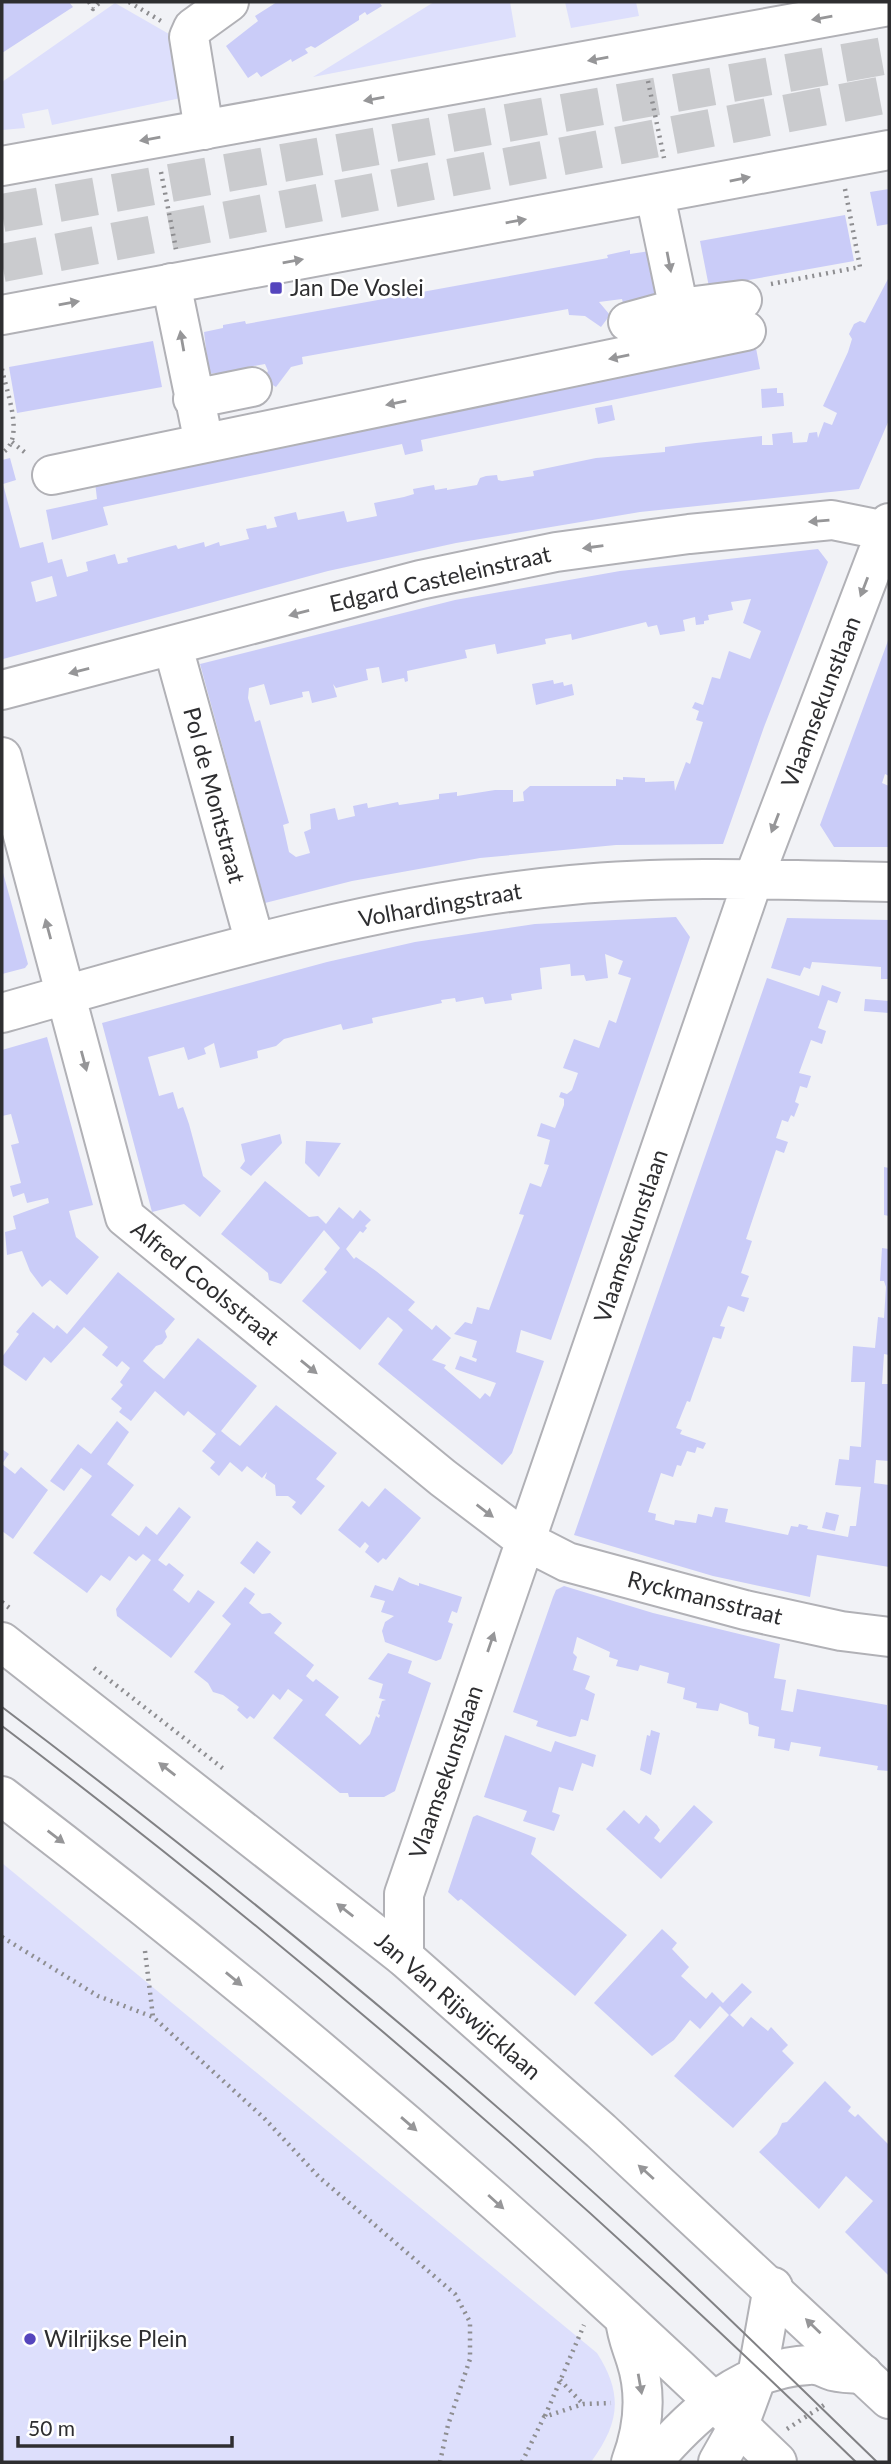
<svg xmlns="http://www.w3.org/2000/svg" width="891" height="2464" viewBox="0 0 891 2464" font-family="Lato,sans-serif">
<style>
.green{fill:#dddffc}
.building{fill:#caccf8;fill-rule:evenodd}
.lines{fill:none;stroke-linecap:round;stroke-linejoin:round}
.highway-tunnel{stroke:#cacbce;stroke-width:38;stroke-dasharray:38 19;stroke-linecap:butt}
.minor-casing{stroke:#b1b1b6;stroke-width:42}
.major-casing{stroke:#b1b1b6;stroke-width:42}
.path{stroke:#8e8e91;stroke-width:4.5;stroke-dasharray:2 5;stroke-linecap:butt}
.minor{stroke:#fff;stroke-width:38}
.major{stroke:#fff;stroke-width:38}
.tram{stroke:#818184;stroke-width:2}
.oneway{fill:#969698}
.poi-dot{fill:#5545bd;stroke:#fff;stroke-width:2.5}
.labels{text-anchor:middle;stroke-width:5;stroke-linejoin:round;paint-order:stroke}
.poi-label{font-size:23px;fill:#2e2e30;stroke:#fff;text-anchor:start}
.street-label{font-size:23px;fill:#2e2e30;stroke:#fff}
</style>
<rect width="100%" height="100%" fill="#f1f2f6"/>
<!-- green -->
<path class="green" d="M434 2H510L516 37 313 77Z
M565 2H636L639 16 571 28Z
M115 3 176 38 181 98 52 125 48 109 22 114 25 128 2 130V82Z
M2 1863 597 2353C624 2395 619 2424 591 2462H2Z"/>
<!-- building -->
<path class="building" d="M2 2H69L73 7 2 53Z
M277 2H379L382 6 367 15 365 12 359 16V20L315 48 311 46 305 49 308 53 292 62 291 59 261 77 257 72 248 78 226 46 258 21 255 16Z
M889 189V224L877 226 870 192Z
M845 215 854 261 709 287 700 241Z
M630 250V254L650 251 660 296 623 303 622 299 599 302 610 315 601 327 585 316 569 315 568 309 302 357 303 364 291 367 276 387 263 379 268 371 265 364 248 367V372L218 378 217 373 209 374 204 332 223 328V325L245 321 246 324 526 273 608 258 607 255Z
M889 277V420L859 489 640 512 456 543 328 571 3 659 2 460 10 458 16 480 3 484 20 548 43 542 48 563 62 559 67 577 88 571 86 562 115 554 118 564 128 562 127 558 176 545 178 549 204 542 205 547 219 542 220 546 249 539 246 529 266 525 267 529 277 527 274 517 296 512 298 520 344 511 347 522 377 516 374 503 404 497 414 494 413 489 434 485 435 490 447 488V490L477 485 480 478 486 476 497 475 498 480 502 481 534 476 533 471 596 458 665 452V447L696 443 762 436V445H773L772 434 792 432 793 443 807 442 809 433 817 432 818 438 824 422 832 425 837 413 823 406 848 352 852 339 849 334 854 324 860 321 865 323ZM52 576 57 596 36 602 31 582Z
M153 341 162 387 17 413 9 367Z
M755 343 760 369 421 440 423 451 405 455 402 444 103 507 108 525 52 540 46 510 97 499 95 482Z
M777 388V393H783L784 406 762 408 761 389Z
M612 405 615 420 598 424 595 408Z
M818 549 828 562 764 727 723 844 616 845 480 858 352 881 265 903 200 664 455 600 620 571ZM751 599 743 623 761 631 750 659 729 651 720 679 712 677 703 705 695 702 692 708 699 711 696 720 703 722 690 764 686 762 675 791 674 781 645 782V778L623 777V780L616 779V786H530L523 792 524 801 513 802V790H495L457 796V792L439 794V799L399 805 398 802 368 808 367 803 353 806 355 816 338 820 335 808 310 814 311 829 304 832 310 853 296 857 289 852 283 825 289 823 260 720 255 722 248 698 249 688 264 684 270 705 303 697 302 692 309 691 312 703 337 697 333 684 336 688 368 680 366 669 379 667 382 683 404 678 405 682 408 681 407 671 467 658 465 650 495 644 497 654 546 644 545 639 571 634 572 640 646 622 648 627 657 625 660 635 685 631 683 620 695 617 696 625 704 624V621L709 620 708 615 733 610 731 602Z
M889 638V776L885 774 882 783 889 786V847H834L820 825Z
M553 680 554 684 563 682 564 686 572 684 574 695 536 705 532 684Z
M2 869 28 964 25 968 2 974Z
M676 917 690 937 551 1340 521 1330 516 1352 544 1361 512 1453 502 1465 378 1364 403 1330 397 1324 388 1317 360 1350 302 1301 327 1272 324 1269 340 1248 324 1230 281 1284 269 1280 268 1273 221 1234 265 1181 309 1217 318 1216 326 1224 339 1207 353 1219 360 1210 371 1220 365 1226 367 1228 363 1233 360 1231 346 1249 354 1259 356 1257 376 1271 415 1302 408 1310 432 1330 436 1325 451 1338 432 1360 446 1365 444 1368 480 1399 485 1393 490 1397 496 1383 455 1369 460 1356 476 1362 477 1359 472 1357 477 1341 454 1334 465 1322 472 1324 477 1307 489 1310 524 1215 519 1214 530 1183 541 1187 549 1165 544 1164 550 1140 537 1136 541 1123 555 1128 564 1105V1099L559 1097 561 1092 567 1094 572 1090 578 1073 563 1068 574 1039 599 1048 609 1020 616 1023 631 978 618 974 623 961 605 954 608 978 586 981 584 975 571 976 570 964 540 968 542 989 511 994 512 1000 485 1004 483 997 456 1002 455 998 441 1000 442 1003 372 1018 373 1023 343 1030 341 1024 284 1039 276 1046 257 1051 258 1058 220 1068 214 1043 204 1048 206 1054 188 1060 184 1047 148 1057 159 1096 173 1092 178 1109 183 1107 189 1124 203 1176 221 1191 200 1217 184 1204 152 1212 102 1023 327 962 415 942 535 924Z
M787 918 889 920V979H881V967L812 962 810 969 804 967 800 976 771 968Z
M767 978 819 996 822 985 841 992 837 1003 828 1000 818 1028 826 1031 822 1044 811 1040 799 1073 811 1076 807 1088 800 1086 795 1102 799 1104 794 1117 791 1115 788 1122 782 1120 776 1138 788 1142 784 1153 776 1150 746 1239 752 1241 741 1273 749 1276 741 1296 749 1298 744 1312 728 1306 720 1326 725 1327 721 1339 713 1337 690 1402 687 1401 676 1428 682 1430 680 1434 706 1443 703 1449 697 1447 695 1453 687 1451 681 1466 677 1465 673 1477 661 1473 648 1512 656 1514 655 1520 674 1525 675 1520 696 1523 698 1514 712 1517 715 1507 728 1509 725 1522 788 1535 791 1526 798 1527 799 1524 808 1526 807 1529 848 1537 850 1526H856L861 1487 835 1485 839 1459 849 1460 850 1446 861 1447 865 1382H851L853 1346 875 1348 878 1317 884 1318 886 1287 884 1281H880L882 1248 889 1249V1355L884 1354 882 1384H889V1461L876 1460 874 1483 889 1485V1567L817 1555 810 1597 713 1576 574 1535Z
M865 999 889 1001V1013L864 1011Z
M47 1037 93 1205 69 1211 76 1237 99 1257 67 1295 50 1280 42 1287 30 1271 22 1251 7 1255 5 1232 16 1229 13 1216 49 1203 48 1198 27 1203 24 1193 13 1197 10 1186 21 1183 11 1145 19 1143 11 1114 2 1116V1050Z
M280 1134 282 1143 251 1176 240 1168 245 1161 241 1144Z
M306 1141 341 1143 319 1177 305 1163Z
M884 1167 889 1168V1216L884 1215Z
M118 1272 175 1319 165 1331 167 1337 162 1344 156 1346 143 1361 153 1370 164 1379 198 1338 257 1386 221 1431 232 1440 240 1446 276 1405 337 1453 316 1479 325 1486 301 1515 292 1507 296 1502 288 1496H276L275 1485 265 1478 267 1472 262 1478 247 1466 242 1472 230 1462 219 1476 210 1468 215 1462 202 1451 216 1434 188 1411 184 1416 155 1391 131 1421 119 1412 122 1408 111 1399 123 1385 120 1382 130 1368 122 1361 117 1367 102 1355 108 1347 84 1327 51 1363 44 1357 26 1381 2 1364V1357L19 1334 16 1332 33 1312 54 1329 57 1325 67 1334Z
M117 1421 129 1432 107 1464 134 1485 111 1515 139 1536 146 1526 157 1535 179 1507 191 1517 158 1560 166 1566 169 1563 184 1575 173 1590 189 1603 198 1590 215 1602 171 1658 117 1616 116 1609 151 1560 143 1554 136 1561 129 1556 110 1581 101 1575 87 1593 33 1553 92 1476 81 1468 64 1491 50 1481 78 1444 91 1454Z
M2 1449 9 1454 2 1464 15 1474 21 1467 48 1490 13 1539 2 1531Z
M385 1488 421 1518 386 1560 383 1558 378 1563 365 1552 369 1546 365 1542 360 1548 338 1530 362 1501 369 1507Z
M826 1512 839 1515 835 1531 822 1528Z
M257 1541 271 1552 254 1574 240 1563Z
M399 1577 410 1583 419 1586V1583L462 1597 457 1613 452 1611 448 1622 453 1624 441 1659 436 1661 385 1642 382 1631 385 1622 394 1616 381 1612 385 1601 370 1597 375 1585 393 1591Z
M564 1586 653 1613 780 1644 774 1678 786 1680 781 1710 793 1712 797 1689 887 1705 889 1771 877 1770 878 1766 819 1756 821 1747 791 1742 789 1751 774 1748 775 1739 758 1736 759 1727 749 1724 748 1713 720 1703 718 1711 696 1708 697 1703 683 1699 685 1688 667 1683 669 1673 640 1665 638 1671 616 1666 618 1660 609 1657 610 1652 577 1637 573 1653 577 1657 573 1670 590 1676 585 1689 595 1694 588 1721 581 1719 576 1736 570 1737 536 1726 538 1721 513 1712 553 1597 556 1590Z
M245 1587 255 1594 249 1603 262 1614 270 1613 282 1623 274 1633 314 1665 306 1676 313 1682 316 1679 339 1697 325 1715 360 1745 370 1734 376 1716 379 1718 380 1715 378 1714 382 1701 386 1700 379 1698 383 1684 368 1679 388 1653 412 1661 408 1673 431 1683 395 1791 384 1797H349L348 1793H340L273 1738 303 1700 288 1689 280 1700 273 1694 254 1719 250 1716 247 1719 237 1710 239 1707 223 1695 213 1692 208 1683 194 1672 231 1624 222 1616Z
M651 1730 660 1733 651 1775 640 1770 647 1735 650 1736Z
M505 1735 551 1752 555 1741 596 1755 593 1767 582 1763 573 1791 559 1787 552 1812 560 1815 554 1831 523 1821 527 1811 484 1797Z
M694 1805 713 1822 661 1879 606 1829 624 1810 639 1824 646 1815 657 1825 660 1830 654 1838 660 1843Z
M477 1815 536 1838 531 1854 627 1935 575 1996 461 1899 458 1901 448 1892 473 1817Z
M662 1929 677 1943 672 1949 689 1967 681 1976 706 1999 712 1992 723 2003 742 1983 752 1992 730 2015 743 2027 751 2017 768 2031 771 2027 788 2045 782 2051 794 2063 733 2128 674 2076 729 2015 720 2006 700 2029 690 2020 674 2040 652 2056 594 2003Z
M825 2081 851 2107 848 2111 855 2117 858 2114 889 2145V2276L845 2232 873 2201 846 2176 819 2209 759 2152 777 2134 782 2123 787 2122Z"/>
<g class="lines">
<!-- highway-tunnel -->
<path class="highway-tunnel" d="M2 213 889 55
M2 263 889 94"/>
<!-- minor casing -->
<g class="minor-casing">
<path id="minor" d="M204 130 189 37 193 28 229 2
M655 195 686 343
M171 283 204 443
M628 322 679 308 742 300
M193 399 252 387
M52 475 746 331
M173 647 255 943
M2 690 420 580 556 552 689 534 832 520 886 531
M2 757 125 1217 443 1478 526 1541 567 1562 745 1610 841 1631 889 1637
M2 1013C189 960 376 903 571 885 676 875 784 880 889 882
M404 1957V1894L753 880 889 523
M625 2319C627 2337 631 2344 636 2360 647 2394 643 2430 631 2462
M652 2462C693 2414 743 2368 809 2365 818 2364 823 2367 830 2370 839 2374 853 2373 863 2374
M718 2462 739 2425 757 2376 773 2287"/>
</g>
<!-- major casing -->
<g class="major-casing">
<path id="major" d="M2 166 889 6
M2 315 889 150
M2 1642 404 1957 601 2131 889 2399
M2 1796C273 2003 532 2225 777 2462"/>
</g>
<!-- path -->
<path class="path" d="M89 2 93 9 100 2
M129 2 161 21
M648 81 664 158
M161 172 176 249
M771 284 860 267 845 189
M2 369C6 391 26 439 2 453
M12 442 28 455
M2 1602 12 1610
M94 1668 225 1770
M2 1937 98 1996 153 2017 264 2118 319 2177 455 2294 470 2322V2359L448 2425 440 2462
M145 1951 153 2017
M560 2380 583 2404
M545 2416 584 2325
M787 2429 827 2403
M522 2462 544 2417 583 2404 611 2403"/>
<!-- minor -->
<use href="#minor" class="minor"/>
<!-- major -->
<use href="#major" class="major"/>
<!-- tram -->
<path class="tram" d="M2 1707C216 1869 426 2039 625 2221 711 2299 793 2381 877 2462
M2 1726C302 1953 586 2200 856 2462"/>
</g>
<!-- one-way arrows -->
<defs><path id="oneway-solid" d="M-6-.8H1V-3.2L6.5 0L1 3.2V.8H-6Z" transform="scale(1.75)"/></defs>
<g class="oneway">
<use href="#oneway-solid" transform="translate(822 18) rotate(170)"/>
<use href="#oneway-solid" transform="translate(598 59) rotate(170)"/>
<use href="#oneway-solid" transform="translate(374 99) rotate(170)"/>
<use href="#oneway-solid" transform="translate(150 139) rotate(170)"/>
<use href="#oneway-solid" transform="translate(740 179) rotate(-11)"/>
<use href="#oneway-solid" transform="translate(516 221) rotate(-10)"/>
<use href="#oneway-solid" transform="translate(293 261) rotate(-10)"/>
<use href="#oneway-solid" transform="translate(669 262) rotate(79)"/>
<use href="#oneway-solid" transform="translate(69 303) rotate(-10)"/>
<use href="#oneway-solid" transform="translate(182 341) rotate(-100)"/>
<use href="#oneway-solid" transform="translate(619 357) rotate(168)"/>
<use href="#oneway-solid" transform="translate(396 403) rotate(168)"/>
<use href="#oneway-solid" transform="translate(819 521) rotate(175)"/>
<use href="#oneway-solid" transform="translate(593 547) rotate(172)"/>
<use href="#oneway-solid" transform="translate(864 587) rotate(111)"/>
<use href="#oneway-solid" transform="translate(299 613) rotate(165)"/>
<use href="#oneway-solid" transform="translate(79 671) rotate(166)"/>
<use href="#oneway-solid" transform="translate(775 823) rotate(111)"/>
<use href="#oneway-solid" transform="translate(48 929) rotate(-105)"/>
<use href="#oneway-solid" transform="translate(84 1061) rotate(75)"/>
<use href="#oneway-solid" transform="translate(309 1367) rotate(39)"/>
<use href="#oneway-solid" transform="translate(485 1511) rotate(37)"/>
<use href="#oneway-solid" transform="translate(491 1642) rotate(-71)"/>
<use href="#oneway-solid" transform="translate(167 1769) rotate(-142)"/>
<use href="#oneway-solid" transform="translate(56 1837) rotate(37)"/>
<use href="#oneway-solid" transform="translate(345 1910) rotate(-142)"/>
<use href="#oneway-solid" transform="translate(234 1979) rotate(39)"/>
<use href="#oneway-solid" transform="translate(409 2124) rotate(41)"/>
<use href="#oneway-solid" transform="translate(646 2172) rotate(-138)"/>
<use href="#oneway-solid" transform="translate(496 2202) rotate(42)"/>
<use href="#oneway-solid" transform="translate(813 2326) rotate(-136)"/>
<use href="#oneway-solid" transform="translate(640 2384) rotate(80)"/>
</g>
<!-- markers -->
<g class="poi-dot">
<rect x="269" y="281" width="14" height="14" rx="3.5"/>
<circle cx="30" cy="2339" r="7"/>
</g>
<g class="labels">
<!-- poi labels -->
<g class="poi-label">
<text x="290" y="296">Jan De Voslei</text>
<text x="44" y="2347">Wilrijkse Plein</text>
</g>
<!-- street labels -->
<g class="street-label">
<text transform="translate(440 579) rotate(-13)" y="8">Edgard Casteleinstraat</text>
<text transform="translate(821 702) rotate(-69)" y="8">Vlaamsekunstlaan</text>
<text transform="translate(214 795) rotate(75)" y="8">Pol de Montstraat</text>
<text transform="translate(440 905) rotate(-10)" y="8">Volhardingstraat</text>
<text transform="translate(631 1236) rotate(-71)" y="8">Vlaamsekunstlaan</text>
<text transform="translate(205 1283) rotate(39)" y="8">Alfred Coolsstraat</text>
<text transform="translate(705 1598) rotate(14)" y="8">Ryckmansstraat</text>
<text transform="translate(446 1772) rotate(-71)" y="8">Vlaamsekunstlaan</text>
<text transform="translate(458 2006) rotate(41)" y="8">Jan Van Rijswijcklaan</text>
</g>
</g>
<!-- border -->
<rect width="891" height="2464" fill="none" stroke="#2e2e30" stroke-width="7"/>
<!-- scale -->
<path d="M18 2436v10h214v-10" fill="none" stroke="#2e2e30" stroke-width="3.5"/>
<text x="28" y="2436" font-size="21" fill="#2e2e30" stroke="#ffffff" stroke-width="5" paint-order="stroke">50 m</text>
</svg>
